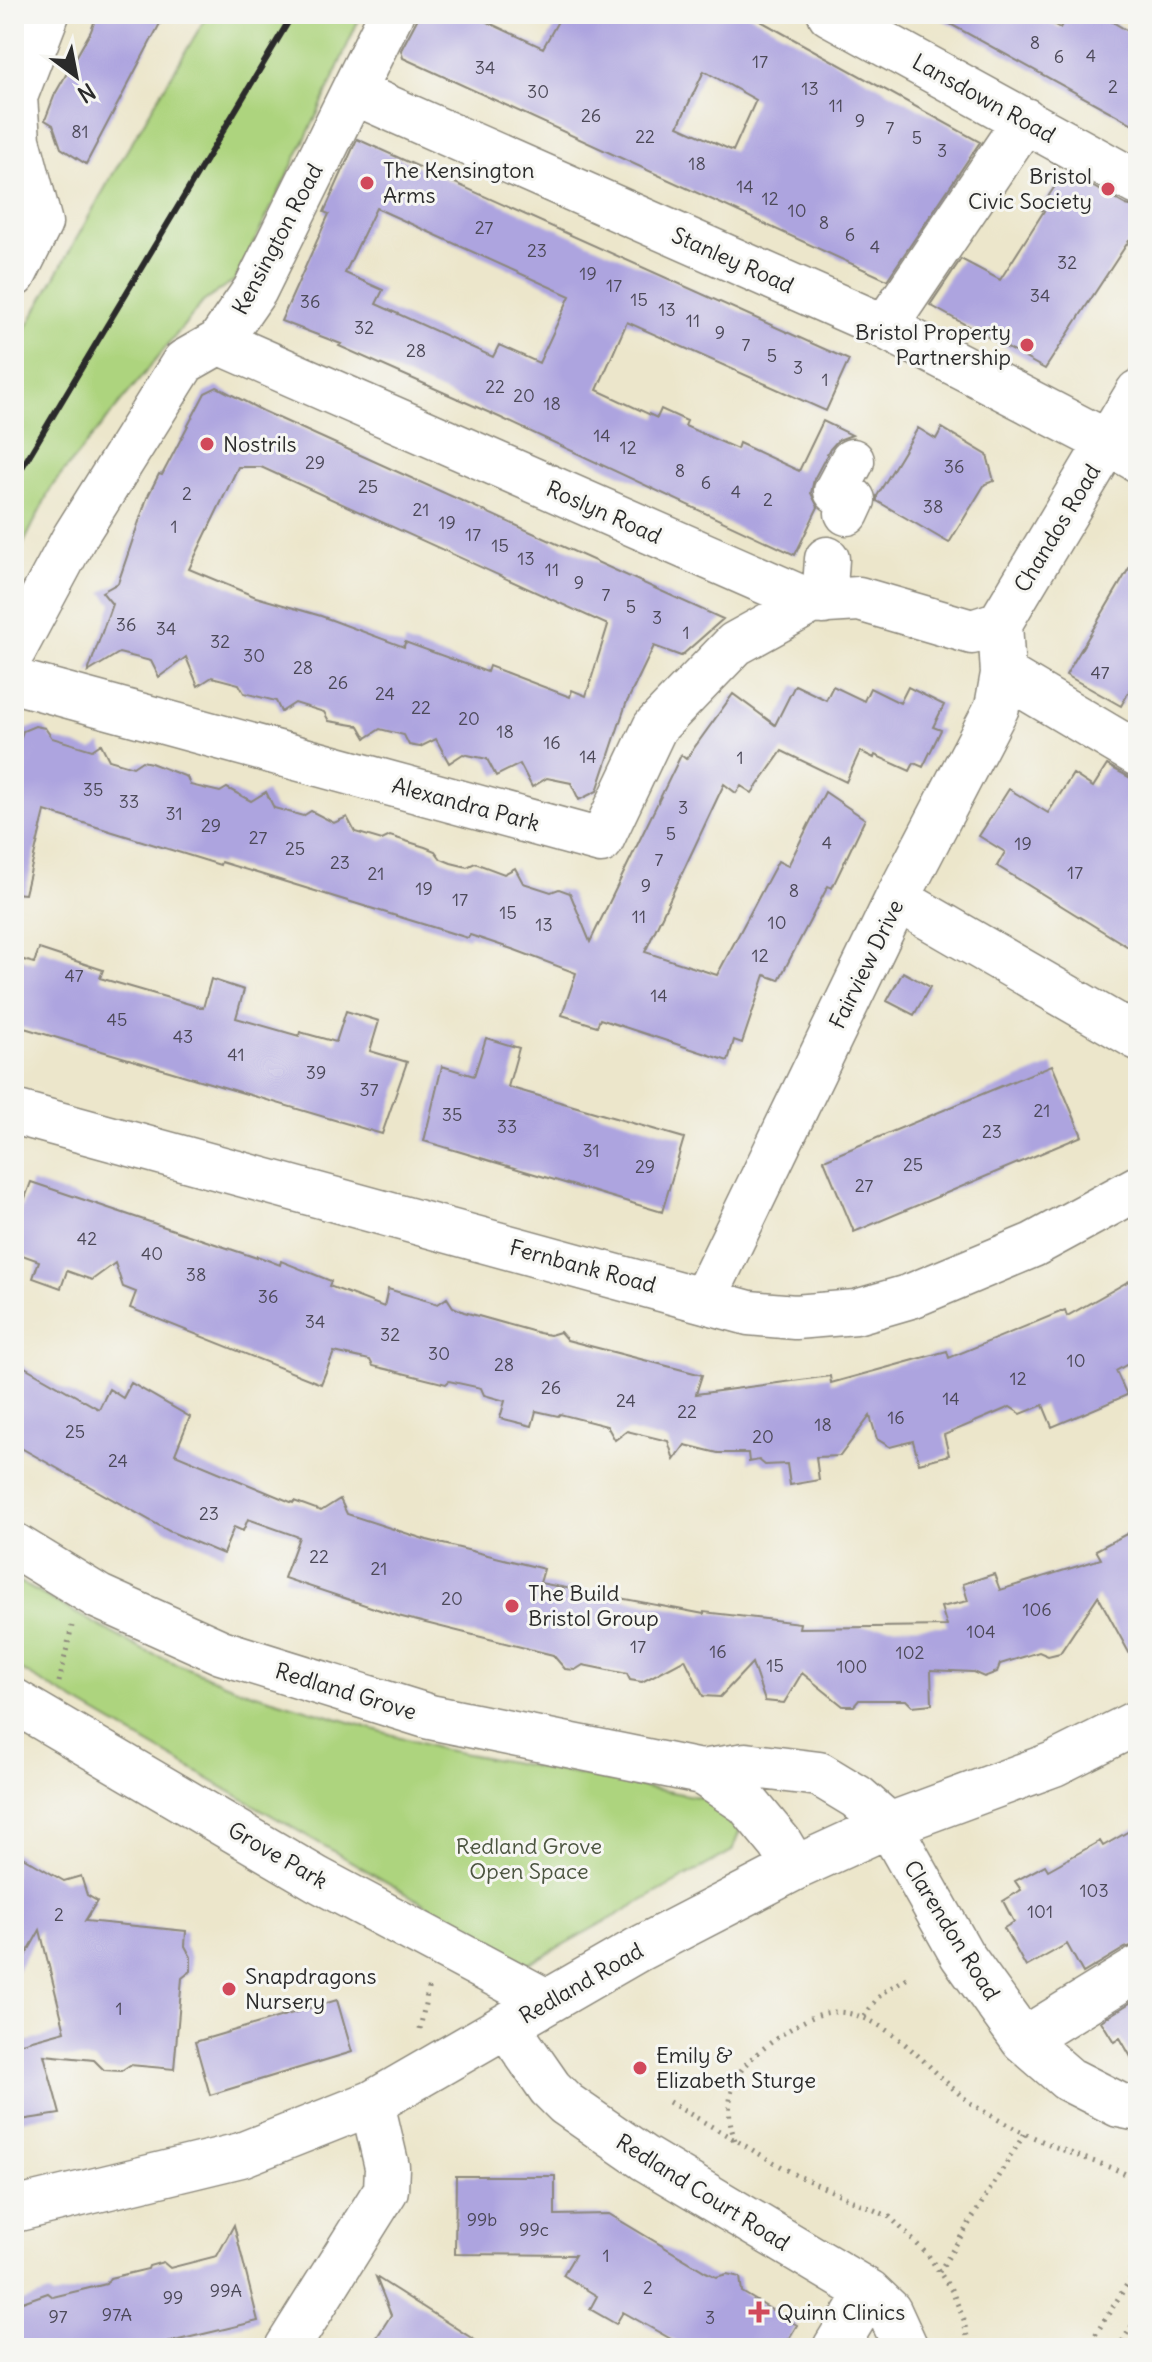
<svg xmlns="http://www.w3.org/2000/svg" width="1152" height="2362" viewBox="0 0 1152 2362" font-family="Delius,sans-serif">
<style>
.green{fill:#add47e;stroke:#6c8054;stroke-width:2}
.building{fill:#ada4df;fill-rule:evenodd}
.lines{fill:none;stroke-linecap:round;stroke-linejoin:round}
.minor-casing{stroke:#8c887b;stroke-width:47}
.path{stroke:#8c887b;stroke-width:5;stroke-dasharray:2 6;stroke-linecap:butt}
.minor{stroke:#fff;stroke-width:44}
.rail{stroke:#2b2b2b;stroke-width:6}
.poi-dot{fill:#d1495b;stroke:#f6f6f2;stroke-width:3}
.labels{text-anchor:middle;stroke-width:6;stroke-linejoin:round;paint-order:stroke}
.number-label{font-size:18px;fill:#4c4958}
.street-label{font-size:22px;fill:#2b2b2b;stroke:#f6f6f2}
.poi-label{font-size:22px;fill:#2b2b2b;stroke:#f6f6f2;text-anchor:start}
.park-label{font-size:22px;fill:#4c5540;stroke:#f6f6f2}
</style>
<rect width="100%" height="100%" fill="#f6f6f2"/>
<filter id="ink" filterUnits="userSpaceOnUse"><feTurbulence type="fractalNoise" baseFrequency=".0125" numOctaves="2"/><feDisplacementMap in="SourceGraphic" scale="16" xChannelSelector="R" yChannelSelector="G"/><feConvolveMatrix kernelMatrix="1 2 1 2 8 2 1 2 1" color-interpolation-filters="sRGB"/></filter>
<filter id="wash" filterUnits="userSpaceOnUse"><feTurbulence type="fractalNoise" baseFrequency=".006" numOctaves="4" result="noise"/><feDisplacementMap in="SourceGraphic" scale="32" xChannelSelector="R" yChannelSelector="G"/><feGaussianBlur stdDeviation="1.8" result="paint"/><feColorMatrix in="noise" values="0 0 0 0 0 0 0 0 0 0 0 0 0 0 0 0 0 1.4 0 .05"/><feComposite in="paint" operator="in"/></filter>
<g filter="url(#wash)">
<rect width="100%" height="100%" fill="#ece6cb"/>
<!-- green -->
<path class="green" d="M208 14H361L317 115 236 279 203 302 52 486 14 563V350L110 179Z
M14 1579 143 1650 239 1689 440 1749 703 1798 735 1818 739 1833 732 1851 528 1964 14 1666Z"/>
<g id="blocks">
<!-- building -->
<path class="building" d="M97 14H165L86 164 61 148 53 125 45 120 55 94 91 31Z
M420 14H470L543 48 562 14H748L980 142 887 280 403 58 401 50ZM704 71 756 100 733 151 678 126Z
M932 14H1035L1060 28 1068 14H1099L1138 37V127Z
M357 139 849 360 826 411 627 322 597 390 657 418 661 409 687 421 685 426 737 449 739 443 799 471 823 421 852 435 838 440 830 449 814 479 811 493 818 507 795 555 499 417 339 346 341 344 281 321 329 214 324 212ZM376 208 570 296 539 363 499 345 493 357 376 304 383 290 345 273Z
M1072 175 1126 205 1138 208V227L1045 369 930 305 961 259 1000 280 1044 211 1040 209 1059 180 1066 184Z
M217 387 263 411 723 619 681 656 654 646 626 704 597 791 579 800 571 783 547 778 532 787 520 764 496 776 487 759 463 754 449 763 436 739 420 747 409 745 404 735 380 729 366 738 359 726 329 721 324 712 295 703 281 712 276 701 244 693 239 684 212 677 198 686 186 657 159 677 151 661 119 653 88 672 112 604 102 592 118 583 147 498 159 474 162 475 205 393ZM238 467H261L608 625 586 696 572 690 570 697 489 666 487 672 405 642 404 647 321 616 256 597 189 569Z
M918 428 936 439 942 428 987 455 994 481 985 484 949 543 877 501V496Z
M1138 553V676L1121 706 1066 675Z
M795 685 826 700 833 686 864 701 870 688 900 703 908 687 944 705 933 727 941 730 923 767 914 763 910 771 875 755 874 758 860 751 846 782 782 751 752 793 741 786 736 793 724 784 645 952 717 975 778 861 788 866 825 792 865 819 832 888 828 886 779 980 765 975 742 1043 734 1040 728 1061 600 1019 597 1026 562 1015 576 973 515 950 470 935 468 938 221 862 220 865 45 811 25 894 14 893V758L23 731 35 726 45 728 52 738 92 750 101 744 109 760 133 767 142 761 151 763 187 777 190 785 220 792 227 788 251 801 266 792 274 808 303 816 311 811 334 823 347 817 355 832 382 840 390 836 425 847 435 851 441 859 451 863 467 867 475 863 504 874 515 868 523 883 551 892 559 889 570 893 590 942 681 755 686 759 733 694 775 725Z
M1107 765 1138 782V953L997 866 1005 852 979 836 1009 789 1048 813 1073 774 1093 787Z
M39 949 103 970 100 978 203 1008 211 979 244 990 236 1018 299 1036 300 1032 336 1042 346 1011 379 1021 370 1051 407 1062 382 1134 14 1025V957L34 963Z
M903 972 930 987 914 1015 887 1001Z
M486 1038 519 1048 508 1087 684 1138 662 1212 424 1141 442 1066 474 1076Z
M1052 1065 1082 1136 854 1232 824 1160Z
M31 1182 257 1258V1256L280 1265 281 1261 331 1281 329 1286 384 1307 388 1289 438 1304 447 1298 453 1307 464 1312 539 1333 550 1335 560 1332 567 1340 702 1375 696 1394 830 1376 831 1383 947 1351 949 1358 1065 1310 1067 1316 1138 1276V1358L1116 1371 1127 1395 1052 1427 1043 1405 1021 1414 1010 1407 944 1435 949 1455 919 1463 913 1441 890 1447 877 1439 870 1416 840 1456 816 1457 819 1480 790 1485 787 1464 765 1465 759 1460 749 1462 748 1453H718L685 1445 674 1460 668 1441 627 1431 615 1440 607 1426 560 1414 558 1416 536 1411 532 1426 500 1418 505 1401 484 1395 481 1388 449 1381 446 1384 390 1370 373 1366 370 1360 334 1352 321 1384 130 1308 136 1292 123 1287 115 1263 92 1280 67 1271 61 1288 33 1278 39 1261 14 1252V1228Z
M14 1361 99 1409 109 1389 123 1398 131 1383 190 1417 175 1454 293 1503 294 1501 321 1511 340 1499 347 1514 427 1540 544 1569 540 1583 704 1614V1612L800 1623 799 1628 947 1626 941 1607 968 1601 963 1584 994 1574 1000 1590 1101 1559 1096 1550 1138 1528V1669L1098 1596 1060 1653 1048 1656 1039 1652 1000 1664 997 1672 984 1677 973 1672 931 1670 932 1704 912 1706 906 1700H859L854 1706H843L802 1673 784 1703 765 1701 752 1663 720 1697 703 1696 685 1659 642 1682 630 1680 627 1674 583 1665 575 1670 565 1669 553 1655 398 1616 284 1578 299 1537 248 1519 243 1531 234 1527 223 1554 169 1531 14 1444Z
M1138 1826V1944L1125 1948 1083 1973 1067 1944 1026 1967 1004 1928 1014 1922 1003 1901 1021 1890 1015 1881 1045 1865 1048 1870 1100 1841 1103 1846Z
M14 1852 64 1881 81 1876 87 1895 97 1901 85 1921 186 1931 185 1946 191 1957V1971L182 1978 174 2069 130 2065 121 2071 104 2070 94 2060 44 2055 60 2114 14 2121V2045L65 2031 40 1930 14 1976Z
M1138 1998V2069L1120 2038 1114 2042 1101 2021Z
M337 2000 352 2052 210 2095 195 2042Z
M456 2176H555V2215L609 2214 706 2272 716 2277 727 2274 740 2277 742 2292 797 2325 783 2348H687L623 2312 616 2324 590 2309 597 2296 563 2275 575 2255 455 2254Z
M234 2225 258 2321 145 2348H14V2305L48 2293 53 2297 106 2284 110 2278 148 2269 149 2266 163 2262 170 2268 217 2256Z
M376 2277 487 2348H370L391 2315Z"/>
</g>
</g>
<g filter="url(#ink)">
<use href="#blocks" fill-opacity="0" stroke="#8c887b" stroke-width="2"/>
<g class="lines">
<!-- minor casing -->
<g class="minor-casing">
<path id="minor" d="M830 14 1138 183
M353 92 885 327 1107 442 1138 460
M14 275 40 223 18 140 15 97 47 14
M885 327 1025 120
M219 342 811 602 859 599 972 632 1000 623
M847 513 853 500 836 491 852 461
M824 602 827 559
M1000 623 1138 392
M14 650 74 538 184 362 219 342 255 290 391 14
M1003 674 1138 754
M14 681 601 841 655 727 735 644 811 602
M897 899 1138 1038
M14 1112 749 1313 795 1317 856 1312 911 1296 1033 1245 1138 1188
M704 1299 897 899 997 707 1003 674 1000 623
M14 1545 99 1597 221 1652 430 1717 701 1772 746 1765 819 1774 857 1797 889 1825 962 1955 1023 2040 1068 2079 1119 2105 1138 2109
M14 1701 317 1879 546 2001
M701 1772 747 1803 780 1843 795 1868
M507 2026 550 2088 566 2104 644 2158 869 2292 889 2311 906 2348
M1023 2040 1138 1969
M14 2210 241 2155 372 2103 637 1950 795 1868 889 1825 1054 1764 1138 1722
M287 2348 386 2190 387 2167 372 2103
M835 2348 869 2292"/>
</g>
<!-- path -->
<path class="path" d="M59 1682 72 1626
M864 2016 882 1993 908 1977
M420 2029 429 1984
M669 2102 796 2175 890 2217 928 2255 952 2291 964 2320 969 2348
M735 2140C724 2110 729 2078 753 2057 773 2040 811 2010 838 2012 891 2015 932 2075 972 2104 1004 2125 1040 2141 1076 2155 1096 2163 1120 2169 1138 2181
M939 2272 1025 2133
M1087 2348 1138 2267
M1118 2348 1138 2316
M1130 2348 1138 2335"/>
<!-- minor -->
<use href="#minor" class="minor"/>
<!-- rail -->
<path class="rail" d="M14 481 293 14"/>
</g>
</g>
<!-- markers -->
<g class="poi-dot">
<circle cx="367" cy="183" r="8"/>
<circle cx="1108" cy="189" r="8"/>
<circle cx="1027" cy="345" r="8"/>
<circle cx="207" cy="444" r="8"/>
<circle cx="512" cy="1606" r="8"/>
<circle cx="229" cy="1989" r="8"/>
<circle cx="640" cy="2068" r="8"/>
<path d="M755 2300h8v8h8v8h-8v8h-8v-8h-8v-8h8z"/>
</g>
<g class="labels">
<!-- number labels -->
<g class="number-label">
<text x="1035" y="49">8</text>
<text x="1091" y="62">4</text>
<text x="1059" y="63">6</text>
<text x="760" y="68">17</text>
<text x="485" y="74">34</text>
<text x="1113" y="93">2</text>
<text x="810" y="95">13</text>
<text x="538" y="98">30</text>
<text x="836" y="112">11</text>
<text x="591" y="122">26</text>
<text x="860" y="127">9</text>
<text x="890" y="134">7</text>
<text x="80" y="138">81</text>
<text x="645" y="143">22</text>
<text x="917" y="144">5</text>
<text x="942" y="157">3</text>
<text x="697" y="170">18</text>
<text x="745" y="193">14</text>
<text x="770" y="205">12</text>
<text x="797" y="217">10</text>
<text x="824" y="229">8</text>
<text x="484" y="234">27</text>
<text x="850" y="241">6</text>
<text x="875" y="253">4</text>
<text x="537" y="257">23</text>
<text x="1067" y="269">32</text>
<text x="588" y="280">19</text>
<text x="614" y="292">17</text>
<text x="1040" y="302">34</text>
<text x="639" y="306">15</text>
<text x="310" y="308">36</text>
<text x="667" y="316">13</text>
<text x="693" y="327">11</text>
<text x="364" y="334">32</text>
<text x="720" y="339">9</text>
<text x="746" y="351">7</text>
<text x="416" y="357">28</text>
<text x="772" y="362">5</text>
<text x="798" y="374">3</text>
<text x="825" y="386">1</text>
<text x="495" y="393">22</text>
<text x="524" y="402">20</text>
<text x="552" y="410">18</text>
<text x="602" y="442">14</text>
<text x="628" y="454">12</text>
<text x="315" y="469">29</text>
<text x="954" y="473">36</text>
<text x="680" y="477">8</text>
<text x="706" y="489">6</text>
<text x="368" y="493">25</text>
<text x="736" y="498">4</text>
<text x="187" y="500">2</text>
<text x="768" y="506">2</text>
<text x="933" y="513">38</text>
<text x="421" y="516">21</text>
<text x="447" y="529">19</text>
<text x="174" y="533">1</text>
<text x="473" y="541">17</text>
<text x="500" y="552">15</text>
<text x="526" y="565">13</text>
<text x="552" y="576">11</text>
<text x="579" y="589">9</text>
<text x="606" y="601">7</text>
<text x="631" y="613">5</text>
<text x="657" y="624">3</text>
<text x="126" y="631">36</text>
<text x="166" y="635">34</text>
<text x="686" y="639">1</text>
<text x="220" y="648">32</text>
<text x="254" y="662">30</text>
<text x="303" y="674">28</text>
<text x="1100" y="679">47</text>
<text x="338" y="689">26</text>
<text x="385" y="700">24</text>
<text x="421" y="714">22</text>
<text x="469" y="725">20</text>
<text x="505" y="738">18</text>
<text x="552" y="749">16</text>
<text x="588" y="763">14</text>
<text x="740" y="764">1</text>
<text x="93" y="796">35</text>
<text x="129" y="808">33</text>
<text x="683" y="814">3</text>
<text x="174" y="820">31</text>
<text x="211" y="832">29</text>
<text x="671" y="840">5</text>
<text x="258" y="844">27</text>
<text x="827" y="849">4</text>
<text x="1023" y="850">19</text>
<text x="295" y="855">25</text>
<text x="659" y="866">7</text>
<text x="340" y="869">23</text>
<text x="1075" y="879">17</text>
<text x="376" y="880">21</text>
<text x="646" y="892">9</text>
<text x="424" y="895">19</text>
<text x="794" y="897">8</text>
<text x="460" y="906">17</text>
<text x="508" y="919">15</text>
<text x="639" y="923">11</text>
<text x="777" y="929">10</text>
<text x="544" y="931">13</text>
<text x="760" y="962">12</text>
<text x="74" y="982">47</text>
<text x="659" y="1002">14</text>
<text x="117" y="1026">45</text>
<text x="183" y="1043">43</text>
<text x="236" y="1061">41</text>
<text x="316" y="1079">39</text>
<text x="369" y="1096">37</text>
<text x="1042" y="1117">21</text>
<text x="452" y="1121">35</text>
<text x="507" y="1133">33</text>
<text x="992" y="1138">23</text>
<text x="591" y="1157">31</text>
<text x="913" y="1171">25</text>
<text x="645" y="1173">29</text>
<text x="864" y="1192">27</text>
<text x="87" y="1245">42</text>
<text x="152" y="1260">40</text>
<text x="196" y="1281">38</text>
<text x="268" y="1303">36</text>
<text x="315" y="1328">34</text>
<text x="390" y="1341">32</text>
<text x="439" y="1360">30</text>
<text x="1076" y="1367">10</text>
<text x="504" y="1371">28</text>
<text x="1018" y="1385">12</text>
<text x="551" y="1394">26</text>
<text x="951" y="1405">14</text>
<text x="626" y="1407">24</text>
<text x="687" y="1418">22</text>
<text x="896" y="1424">16</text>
<text x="823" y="1431">18</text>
<text x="75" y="1438">25</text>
<text x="763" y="1443">20</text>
<text x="118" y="1467">24</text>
<text x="209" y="1520">23</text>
<text x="319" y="1563">22</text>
<text x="379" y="1575">21</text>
<text x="452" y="1605">20</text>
<text x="1037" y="1616">106</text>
<text x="981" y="1638">104</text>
<text x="638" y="1653">17</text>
<text x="718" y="1658">16</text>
<text x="910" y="1659">102</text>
<text x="775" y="1672">15</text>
<text x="852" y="1673">100</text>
<text x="1094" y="1897">103</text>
<text x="1040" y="1918">101</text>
<text x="59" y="1921">2</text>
<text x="119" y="2015">1</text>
<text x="482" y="2226">99b</text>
<text x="534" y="2236">99c</text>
<text x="606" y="2262">1</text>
<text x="648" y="2294">2</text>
<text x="226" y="2297">99A</text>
<text x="173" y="2304">99</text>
<text x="117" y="2321">97A</text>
<text x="58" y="2323">97</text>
<text x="710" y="2324">3</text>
</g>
<!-- street labels -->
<g class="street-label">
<text transform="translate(984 98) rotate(29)" y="8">Lansdown Road</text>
<text transform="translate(277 239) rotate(-62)" y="8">Kensington Road</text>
<text transform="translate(733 260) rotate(24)" y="8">Stanley Road</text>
<text transform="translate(604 512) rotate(24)" y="8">Roslyn Road</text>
<text transform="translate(1057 528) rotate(-59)" y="8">Chandos Road</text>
<text transform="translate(466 804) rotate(15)" y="8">Alexandra Park</text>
<text transform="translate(866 964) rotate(-64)" y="8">Fairview Drive</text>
<text transform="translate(583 1266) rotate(15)" y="8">Fernbank Road</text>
<text transform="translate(346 1691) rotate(17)" y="8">Redland Grove</text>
<text transform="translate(278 1855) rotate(30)" y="8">Grove Park</text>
<text transform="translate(952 1930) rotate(58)" y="8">Clarendon Road</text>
<text transform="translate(581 1983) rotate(-30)" y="8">Redland Road</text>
<text transform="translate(703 2192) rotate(32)" y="8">Redland Court Road</text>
</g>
<!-- poi labels -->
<g class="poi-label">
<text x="383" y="178">The Kensington<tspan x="383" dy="25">Arms</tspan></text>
<text x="1092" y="184" text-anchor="end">Bristol<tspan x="1092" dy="25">Civic Society</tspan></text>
<text x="1011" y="340" text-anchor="end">Bristol Property<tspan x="1011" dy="25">Partnership</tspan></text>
<text x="223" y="452">Nostrils</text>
<text x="528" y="1601">The Build<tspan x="528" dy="25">Bristol Group</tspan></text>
<text x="245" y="1984">Snapdragons<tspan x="245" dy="25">Nursery</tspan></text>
<text x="656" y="2063">Emily &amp;<tspan x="656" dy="25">Elizabeth Sturge</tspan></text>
<text x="777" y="2320">Quinn Clinics</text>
</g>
<!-- park labels -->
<g class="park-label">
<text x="529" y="1854">Redland Grove<tspan x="529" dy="25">Open Space</tspan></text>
</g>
</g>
<!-- margin -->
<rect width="1152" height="2362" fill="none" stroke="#f6f6f2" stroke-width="48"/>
<!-- north arrow -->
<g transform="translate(76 76) rotate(148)" stroke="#f6f6f2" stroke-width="6" paint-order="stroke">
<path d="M0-6L14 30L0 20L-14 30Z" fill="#2b2b2b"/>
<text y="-12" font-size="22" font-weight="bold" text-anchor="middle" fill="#2b2b2b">N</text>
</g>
</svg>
